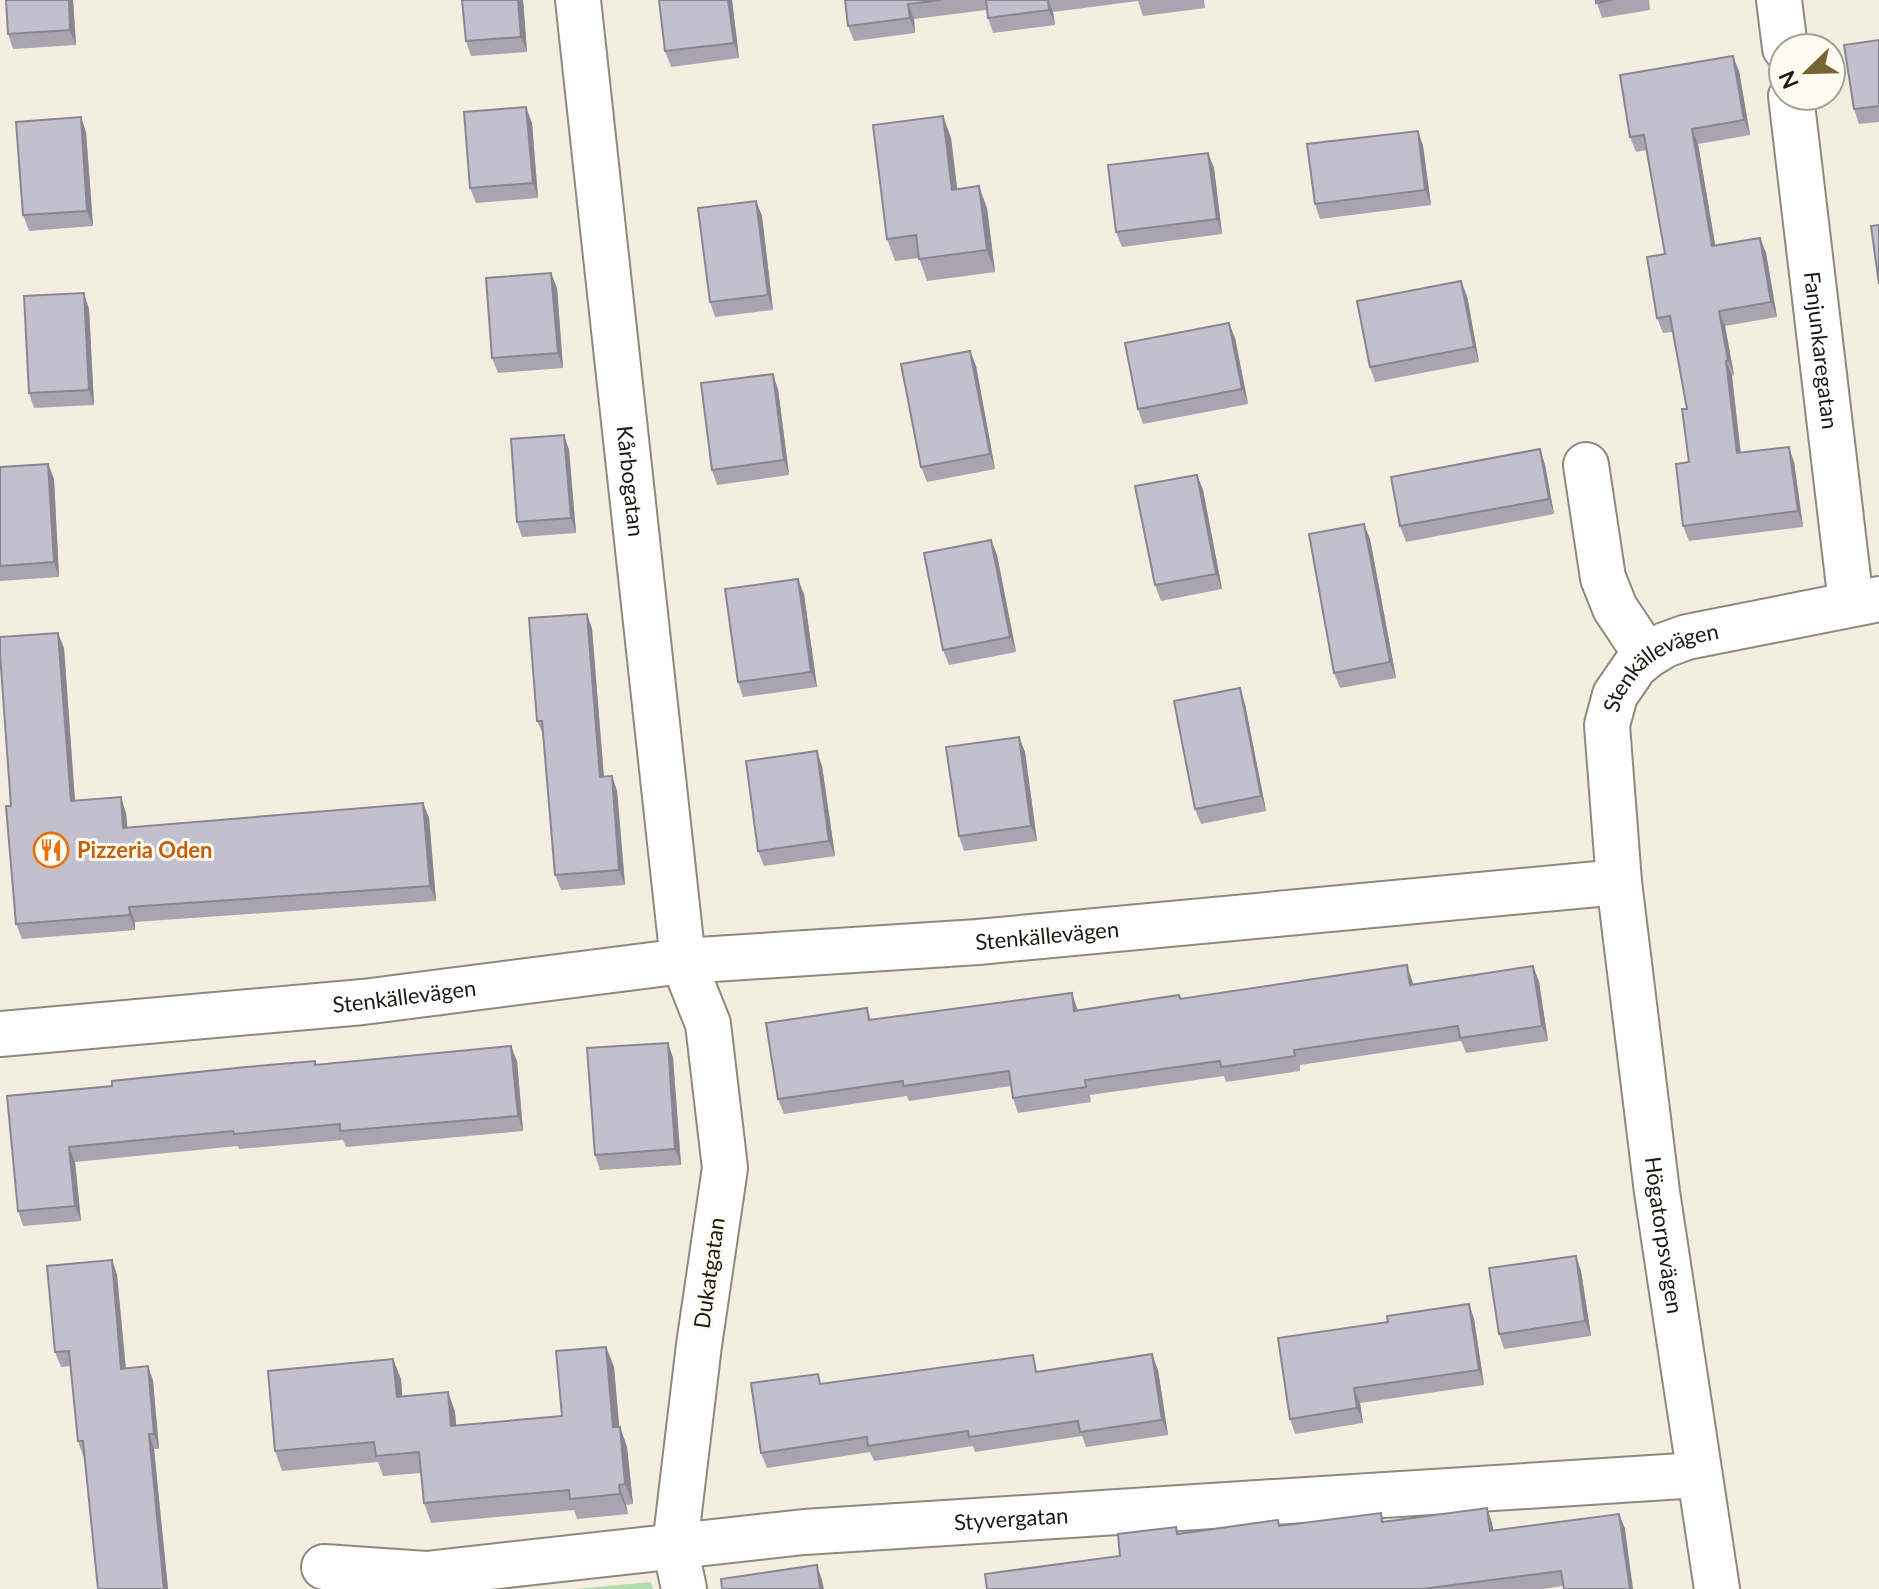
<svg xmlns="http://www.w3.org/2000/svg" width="1879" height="1589" viewBox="0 0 1879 1589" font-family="Lato,sans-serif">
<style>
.green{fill:#b1dcb0}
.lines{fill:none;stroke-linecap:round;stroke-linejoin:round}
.street-casing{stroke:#8e897c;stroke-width:48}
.street{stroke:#fff;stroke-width:44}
.wall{fill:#a8a5b1}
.shaded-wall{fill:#888690}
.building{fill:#c3c0ce;stroke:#888690;stroke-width:2}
.labels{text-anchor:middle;stroke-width:6;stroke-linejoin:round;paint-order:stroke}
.street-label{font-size:22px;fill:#1b1914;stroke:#fffbf3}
.food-label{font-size:22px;font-weight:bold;fill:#c56008;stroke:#fffbf3;text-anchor:start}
</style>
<rect width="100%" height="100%" fill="#f4eee0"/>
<!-- green -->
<path class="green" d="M651 1582 653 1589H575Z"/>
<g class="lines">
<!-- street casing -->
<g class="street-casing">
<g id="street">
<path id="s1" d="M578 0 683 961 708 1024 725 1168 699 1345 675 1546 684 1589"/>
<path d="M1779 0 1785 48"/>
<path id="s2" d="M1791 96 1851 603"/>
<path d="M1586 465 1603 578 1615 608 1647 656"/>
<path id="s3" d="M1619 882 1657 1192 1717 1589"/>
<path id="s4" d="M0 1034 363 1002 683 961 978 942 1619 882 1607 725 1615 695 1635 666 1647 656 1665 645 1687 637 1879 599"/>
<path id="s5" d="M324 1567 426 1574 804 1532 1698 1475"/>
</g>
</g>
<!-- street -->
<use href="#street" class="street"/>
</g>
<!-- wall -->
<path class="wall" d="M6 0H73L76 45 13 49 8 34Z
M523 0 527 52 471 56 466 41Z
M659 0H732L739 58 671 67 665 51Z
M845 0H1204L1205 8 1143 16 1138 1 1053 12 1055 25 993 33 988 18 987 10 914 19 915 33 854 41 848 26Z
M1596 0H1649L1650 10 1602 18Z
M1879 40V122L1859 124 1854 109Z
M1739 71 1750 135 1698 144 1715 245 1760 238 1766 253 1777 317 1725 326 1734 375 1732 376 1741 453 1794 462 1803 527 1689 541 1683 526 1689 462 1687 409 1673 332 1663 333 1657 318 1665 254 1646 150 1636 152 1630 137Z
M943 116 951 138 957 189 987 208 995 272 927 281 919 258 895 261 887 239Z
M532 123 538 198 476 203 470 188Z
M1418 131 1423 146 1431 205 1320 219 1315 204Z
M86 132 93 226 29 231 23 215Z
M1214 168 1222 234 1122 247 1116 232Z
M756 201 762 216 773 310 715 317 710 302Z
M551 273 557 288 563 368 498 373 492 358Z
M1467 296 1479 362 1375 382 1370 367Z
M89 309 94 405 34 408 29 393Z
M1235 338 1248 404 1143 424 1138 409Z
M970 351 976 366 995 469 927 482 921 467Z
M778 389 789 475 717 485 712 470Z
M564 435 569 450 576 533 522 537 517 522Z
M1540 449 1545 465 1554 514 1406 542 1400 526Z
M48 464 54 479 59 577 0 581V467Z
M1197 475 1203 490 1222 589 1161 601 1155 585Z
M1370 539 1396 678 1340 688 1334 673Z
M991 540 997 555 1016 652 949 665 943 650Z
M804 594 817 687 743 697 738 682Z
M587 614 592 629 604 777 612 776 617 791 625 885 561 890 555 875 544 736 537 721Z
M64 648 75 801 126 813 127 828 423 803 429 818 436 901 135 922V930L22 939 16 924 11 806Z
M1245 704 1266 811 1201 824 1195 809Z
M1019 737 1025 752 1037 841 964 851 959 836Z
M822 766 835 856 764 866 758 851Z
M1533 966 1539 982 1548 1041 1466 1053 1461 1041 1300 1065V1071L1226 1082 1224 1076 1090 1095 1091 1102 1018 1113 1013 1098 1011 1086 909 1101 907 1096 784 1114 778 1099 867 1008 871 1020 1077 1008 1078 1011 1179 995 1181 999 1412 980 1413 984Z
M668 1043 673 1058 681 1165 600 1170 595 1155Z
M315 1061 316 1065 517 1061 523 1131 346 1147 343 1140 239 1149 238 1146 75 1162 81 1221 23 1226 18 1211 112 1086Z
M1576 1256 1581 1271 1591 1336 1504 1349 1499 1334Z
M112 1260 117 1275 126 1368 148 1366 153 1381 159 1449H154L168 1589H98L85 1456H83L78 1441 70 1366 61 1367 55 1352Z
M1469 1304 1474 1319 1484 1385 1360 1403 1363 1423 1295 1434 1290 1419 1388 1322Z
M606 1347 614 1367 619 1427H620L627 1447 633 1504 626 1505 628 1514 577 1519 574 1510 431 1523 424 1503 421 1473 383 1476 378 1462 282 1471 275 1451 401 1379 402 1397 448 1392 455 1412 456 1426 562 1416Z
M1158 1370 1168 1435 1086 1447 1082 1436 975 1452 973 1446 874 1461 870 1452 767 1468 761 1453 822 1384 1039 1372Z
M1487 1508 1492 1523 1493 1530 1619 1514 1625 1529 1563 1586 1543 1589H987L1120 1556 1179 1534 1280 1526 1384 1522Z"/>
<!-- shaded-wall -->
<path class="shaded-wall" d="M69 0H73L76 45 70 30Z
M518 0H523L527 52 521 37Z
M728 0H732L739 58 734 43Z
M1048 0 1053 12 1055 25 1049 10Z
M908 4 914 19 915 33 910 18Z
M1733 56 1739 71 1750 135 1744 120Z
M526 107 532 123 538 198 533 183Z
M943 116 951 138 960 212 952 190Z
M81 117 86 132 93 226 87 211Z
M1692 129 1698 144 1718 261 1712 246Z
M1418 131 1423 146 1431 205 1425 190Z
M1208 153 1214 168 1222 234 1217 219Z
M979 186 987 208 995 272 987 250Z
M756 201 762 216 773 310 768 295Z
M1760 238 1766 253 1777 317 1771 302Z
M551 273 557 288 563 368 558 353Z
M1461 281 1467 296 1479 362 1474 347Z
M84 293 89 309 94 405 89 390Z
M1719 311 1725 326 1734 375 1728 360Z
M1229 323 1235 338 1248 404 1242 389Z
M970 351 976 366 995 469 990 454Z
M1726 361 1732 376 1742 468 1737 453Z
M773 374 778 389 789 475 784 460Z
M564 435 569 450 576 533 571 518Z
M1789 447 1794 462 1803 527 1798 511Z
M1540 449 1545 465 1554 514 1549 499Z
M48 464 54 479 59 577 54 562Z
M1197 475 1203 490 1222 589 1216 574Z
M1364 524 1370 539 1396 678 1390 662Z
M991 540 997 555 1016 652 1010 637Z
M798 579 804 594 817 687 811 672Z
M587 614 592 629 605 792 600 777Z
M58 633 64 648 76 816 71 801Z
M1240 688 1245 704 1266 811 1261 796Z
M1019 737 1025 752 1037 841 1031 826Z
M817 751 822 766 835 856 829 841Z
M612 776 617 791 625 885 619 870Z
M121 797 126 813 129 843 123 828Z
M423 803 429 818 436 901 430 886Z
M129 907 135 922V930L130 915Z
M1407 965 1412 980 1415 1000 1410 985Z
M1533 966 1539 982 1548 1041 1542 1026Z
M1072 993 1077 1008 1080 1026 1074 1011Z
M668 1043 673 1058 681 1165 675 1149Z
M511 1046 517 1061 523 1131 518 1116Z
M69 1147 75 1162 81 1221 75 1206Z
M1576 1256 1581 1271 1591 1336 1585 1321Z
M112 1260 117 1275 127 1384 121 1369Z
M1469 1304 1474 1319 1484 1385 1479 1370Z
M606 1347 614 1367 621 1447 613 1427Z
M1152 1354 1158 1370 1168 1435 1162 1420Z
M393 1359 401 1379 404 1417 397 1397Z
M148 1366 153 1381 159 1449 154 1434Z
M1354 1388 1360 1403 1363 1423 1357 1408Z
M448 1392 455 1412 458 1446 451 1426Z
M620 1427 627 1447 633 1504 625 1484Z
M149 1434 154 1449 168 1589H164Z
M619 1485 626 1505 628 1514 620 1494Z
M1487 1508 1492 1523 1496 1546 1490 1531Z
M1619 1514 1625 1529 1633 1589H1630Z
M817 1565 822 1580 824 1589H820Z"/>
<!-- building -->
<path class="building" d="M6 0H69L70 30 8 34Z
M462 0H518L521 37 466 41Z
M659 0H728L734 43 665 51Z
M845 0H941L908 4 910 18 848 26Z
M986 0H1048L1049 10 988 18Z
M1596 0H1612L1596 3Z
M1879 40V106L1854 109 1844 45Z
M1733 56 1744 120 1692 129 1712 246 1760 238 1771 302 1719 311 1728 360 1726 361 1737 453 1789 447 1798 511 1683 526 1676 464 1689 462 1682 409H1687L1670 316 1657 318 1647 257 1665 254 1644 135 1630 137 1620 75Z
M526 107 533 183 470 188 464 112Z
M943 116 952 190 979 186 987 250 919 259 916 235 887 239 873 125Z
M81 117 87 211 23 215 16 122Z
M1418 131 1425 190 1315 204 1307 144Z
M1208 153 1217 219 1116 232 1108 165Z
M756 201 768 295 710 302 698 208Z
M1879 225V284L1871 226Z
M551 273 558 353 492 358 486 278Z
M1461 281 1474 347 1370 367 1357 301Z
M84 293 89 390 29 393 24 296Z
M1229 323 1242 389 1138 409 1125 343Z
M970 351 990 454 921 467 901 364Z
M773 374 784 460 712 470 701 383Z
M564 435 571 518 517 522 511 439Z
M1540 449 1549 499 1400 526 1391 477Z
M48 464 54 562 0 566V467Z
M1197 475 1216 574 1155 585 1135 486Z
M1364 524 1390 662 1334 673 1309 534Z
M991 540 1010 637 943 650 924 553Z
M798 579 811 672 738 682 725 589Z
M587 614 600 777 612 776 619 870 555 875 542 721H537L529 618Z
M58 633 71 801 121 797 123 828 423 803 430 886 129 907 130 915 16 924 6 806H11L0 654V637Z
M1240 688 1261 796 1195 809 1174 701Z
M1019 737 1031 826 959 836 946 747Z
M817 751 829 841 758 851 746 761Z
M1407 965 1410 985 1533 966 1542 1026 1460 1038 1458 1026 1294 1050 1295 1056 1221 1067 1220 1061 1085 1080 1086 1087 1013 1098 1009 1071 903 1086V1081L778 1099 766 1023 867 1008 869 1020 1072 993 1074 1011 1179 995 1180 999Z
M668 1043 675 1149 595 1155 587 1048Z
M511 1046 518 1116 340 1131V1124L234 1134 233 1131 69 1147 75 1206 18 1211 7 1096 112 1086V1081L246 1067 315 1061V1065Z
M1576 1256 1585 1321 1499 1334 1489 1268Z
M112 1260 121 1369 148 1366 154 1434H149L164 1589H98L83 1441H78L69 1351 55 1352 47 1266Z
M1469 1304 1479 1370 1354 1388 1357 1408 1290 1419 1278 1338 1388 1322 1387 1316Z
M606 1347 613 1427H620L625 1484 619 1485 620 1494 570 1499 569 1490 424 1503 419 1452 376 1456 374 1442 275 1451 268 1371 393 1359 397 1397 448 1392 451 1426 562 1416 556 1351Z
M1152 1354 1162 1420 1080 1432 1078 1421 969 1437 968 1431 868 1446 867 1437 761 1453 751 1383 818 1374 820 1384 1033 1355 1036 1372Z
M1487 1508 1490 1531 1619 1514 1630 1589H1564L1561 1571 1422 1589H987L985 1574 1120 1556 1118 1534 1176 1527 1177 1534 1278 1520 1279 1526 1381 1513 1382 1522Z
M817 1565 820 1589H722L721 1579Z"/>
<!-- icons -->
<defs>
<g id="restaurant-ring" transform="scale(1.8)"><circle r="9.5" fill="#fffbf3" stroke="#e8710a" stroke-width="1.5"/><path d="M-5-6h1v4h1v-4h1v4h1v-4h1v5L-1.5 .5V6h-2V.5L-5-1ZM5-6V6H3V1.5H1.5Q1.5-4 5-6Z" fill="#e8710a"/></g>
</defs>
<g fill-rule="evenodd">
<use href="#restaurant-ring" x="51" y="850"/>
</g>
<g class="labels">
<!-- street labels -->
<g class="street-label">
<text dy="8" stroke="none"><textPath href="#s2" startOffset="256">Fanjunkaregatan</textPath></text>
<text dy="8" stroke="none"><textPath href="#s1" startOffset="484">Kårbogatan</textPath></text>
<text dy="8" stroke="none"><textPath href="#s4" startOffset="1870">Stenkällevägen</textPath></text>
<text dy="8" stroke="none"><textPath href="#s4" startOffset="1052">Stenkällevägen</textPath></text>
<text dy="8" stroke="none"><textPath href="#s4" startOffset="406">Stenkällevägen</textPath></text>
<text dy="8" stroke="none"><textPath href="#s3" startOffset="356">Högatorpsvägen</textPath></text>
<text transform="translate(709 1273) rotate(-82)" y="8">Dukatgatan</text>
<text dy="8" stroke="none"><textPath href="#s5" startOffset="690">Styvergatan</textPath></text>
</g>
<!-- food labels -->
<g class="food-label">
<text x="77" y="858">Pizzeria Oden</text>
</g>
</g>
<!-- north arrow -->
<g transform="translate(1807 72) rotate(247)"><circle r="38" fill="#fffbf3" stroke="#a4a19a" stroke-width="2"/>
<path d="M0-6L14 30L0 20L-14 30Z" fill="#766533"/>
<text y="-12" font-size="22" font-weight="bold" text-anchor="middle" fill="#1b1914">N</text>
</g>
</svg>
